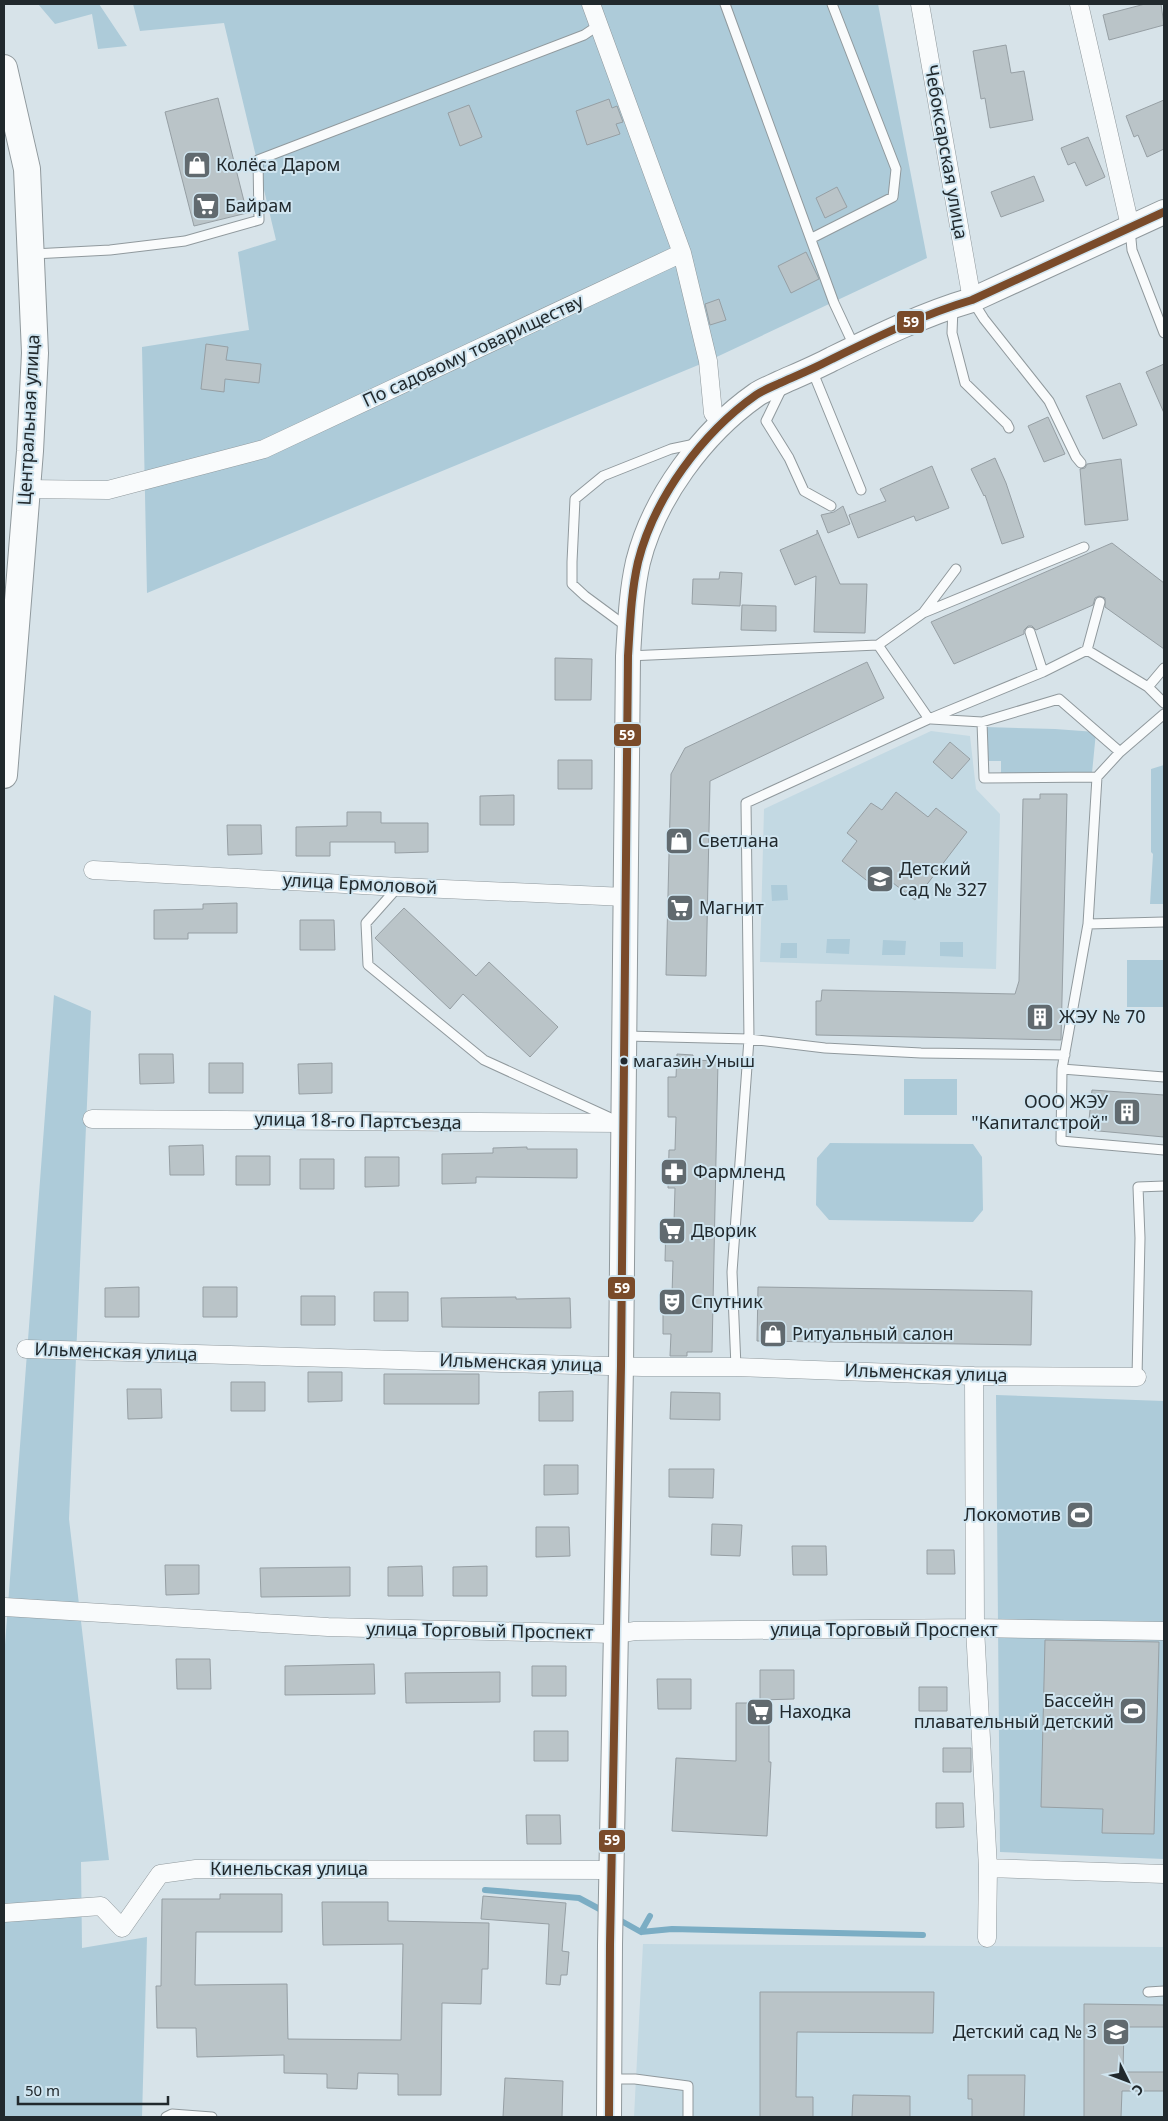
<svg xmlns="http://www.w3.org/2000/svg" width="1168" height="2121" viewBox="0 0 1168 2121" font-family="'Noto Sans',sans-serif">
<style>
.built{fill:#c3d9e3}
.green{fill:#adcbd9}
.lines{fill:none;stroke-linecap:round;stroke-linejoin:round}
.stream{stroke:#7badc4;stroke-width:6}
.building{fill:#bac4c8;stroke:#969fa4}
.lane-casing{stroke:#90999d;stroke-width:11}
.street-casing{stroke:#90999d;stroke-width:19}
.secondary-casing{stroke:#90999d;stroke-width:26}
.primary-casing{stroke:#90999d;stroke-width:28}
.lane{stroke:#f9fbfc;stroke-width:9}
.street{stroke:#f9fbfc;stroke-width:18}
.secondary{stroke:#f9fbfc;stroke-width:24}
.primary{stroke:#f9fbfc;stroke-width:26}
.bus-1-casing{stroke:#d0e5f0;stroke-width:11}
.bus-1{stroke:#7a4b2a;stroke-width:8}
.bus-dot{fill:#21292d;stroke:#d0e5f0;stroke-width:2}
.labels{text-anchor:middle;stroke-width:4;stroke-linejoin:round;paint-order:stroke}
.bus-label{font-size:17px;fill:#21292d;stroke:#d0e5f0;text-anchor:start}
.street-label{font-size:18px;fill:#21292d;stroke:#d0e5f0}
.poi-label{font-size:18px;fill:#21292d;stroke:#d0e5f0;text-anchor:start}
.line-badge{stroke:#d0e5f0;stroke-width:2}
.badge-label{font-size:14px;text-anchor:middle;font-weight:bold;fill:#fff}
</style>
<rect width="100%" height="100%" fill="#d7e3e9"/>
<!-- built -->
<path class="built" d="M931 731 970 736 976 789 1000 814 996 969 760 962 764 809Z
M643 1944 1164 1947V2117H634Z"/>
<!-- green -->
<path class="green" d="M38 4H99L127 46 98 49 92 14 55 24Z
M133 4H878L927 258 708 361 147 593 142 347 249 330 238 252 276 240 224 23 140 31Z
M985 727 1055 729 1096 732 1092 773 1001 774V761H987Z
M1164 765V904H1150L1153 854 1151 852V769Z
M771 885H787L788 900 772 901Z
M827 939H850L849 954 826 953Z
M883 940 906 941 905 955H882Z
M940 942H963V957L940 956Z
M781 943H797V958H780Z
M1127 960H1164V1007H1127Z
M54 995 91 1011 69 1519 109 1860 81 1862 82 1948 147 1937 142 2117H4V1658Z
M904 1079H957V1115H904Z
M830 1143 973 1144 982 1157 983 1210 973 1222 829 1220 816 1205 817 1158Z
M996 1395 1164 1401V1859L1000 1852Z"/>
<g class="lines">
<!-- stream -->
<path class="stream" d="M485 1890 579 1898 605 1912
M616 1918 641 1932 672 1929 923 1935
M641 1932 650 1916"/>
</g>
<!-- building -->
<path class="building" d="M1145 4H1161L1164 25 1109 40 1103 15Z
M1006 45 1011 73 1024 71 1033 120 990 128 985 98 981 99 973 51Z
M218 98 247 213 194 226 165 112Z
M609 99 612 108 617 106 623 122 616 124 620 134 587 145 576 111Z
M1164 100V149L1147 157 1138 135 1134 137 1126 116Z
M469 105 482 137 460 146 448 113Z
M1088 137 1105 177 1086 186 1075 162 1068 165 1061 148Z
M1034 176 1044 201 1001 217 991 192Z
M837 187 847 207 825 218 816 198Z
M806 252 819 279 791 293 778 266Z
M719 299 726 320 710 325 705 304Z
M206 344 228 347 226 360 261 364 259 383 225 379 224 392 201 389Z
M1164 364V413L1146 372Z
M1120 383 1137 425 1103 439 1086 396Z
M1048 417 1065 454 1044 462 1028 426Z
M995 458 1006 483 1024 537 1002 544 985 495 984 496 971 469Z
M1121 459 1128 520 1085 525 1080 469 1085 468 1087 464Z
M932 466 949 508 916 521 914 516 858 538 849 515 886 501 880 489Z
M843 506 850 524 828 533 821 515 834 512Z
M817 530 840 584H867L865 633 814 632 816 576 795 585 780 550 817 534Z
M1112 543 1164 583V649L1105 607V598L1099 596 1095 598 1093 605 1036 630 1032 626H1028L1024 630V634L954 664 931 622Z
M720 572 742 573 740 606 692 604 693 579H719Z
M742 605 776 606V631L741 630Z
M555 658 592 659 591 700H555Z
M867 662 884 698 710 781 706 976 666 975 671 774 685 748Z
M950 742 970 759 952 779 933 762Z
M558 760H592V789H558Z
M896 792 928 817 936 808 967 832 915 900 884 876 875 887 842 861 857 841 847 833 871 803 882 810Z
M1040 794H1067L1061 1040 816 1035V1001H821L822 990 1015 994 1019 981 1023 799H1040Z
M514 795V825H480V796Z
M347 812H381V823H428V852L395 853V842H330V856H296V827L347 826Z
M227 825H261L262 854 228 855Z
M237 903V933H188V939H154V910L203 909V904Z
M404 908 476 976 489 962 558 1027 530 1057 463 994 450 1009 375 938Z
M300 920H334L335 950H300Z
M139 1054H173L174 1083 140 1084Z
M677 1054 693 1055V1060L718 1061 712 1352H687V1356H670L671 1334H663V1295H672L673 1261H665L666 1222H674L675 1188H668L669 1150H675L676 1117H668V1077H676Z
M209 1063H243V1093H209Z
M332 1063V1093L299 1094 298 1064Z
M1092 1090 1164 1095V1137L1088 1130Z
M203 1145 204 1175H170L169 1146Z
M527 1147V1149H577V1178L476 1177V1183L442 1184V1154L493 1153V1148Z
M236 1156H270V1185H236Z
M365 1157H399V1186L365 1187Z
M300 1159H334V1189H300Z
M139 1287V1317H105V1288Z
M203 1287H237V1317H203Z
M758 1287 1032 1291 1031 1345 757 1341Z
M374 1292H408V1321H374Z
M301 1296H335V1325H301Z
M516 1297V1299L570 1298 571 1328 442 1327 441 1298Z
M308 1372H342V1401L308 1402Z
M384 1374H479V1404H384Z
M231 1382H265V1411H231Z
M127 1389H161L162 1418 128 1419Z
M573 1391V1421H539V1392Z
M671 1392 720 1393V1420L670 1419Z
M544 1465H578V1494L544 1495Z
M669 1469H714L713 1498 669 1497Z
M712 1524 742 1525 740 1556 711 1555Z
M536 1527H569L570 1556 536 1557Z
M792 1546H826L827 1575H793Z
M927 1550H954L955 1574H927Z
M165 1565H199V1594L166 1595Z
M422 1566 423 1596H388V1567Z
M487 1566V1596H453V1567Z
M350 1567V1596L261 1597 260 1568Z
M1045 1640 1159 1642 1154 1834 1102 1833 1103 1809 1041 1807Z
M176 1659H210L211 1689H177Z
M374 1664 375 1694 285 1695V1666Z
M532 1666H566V1696H532Z
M760 1670H794V1699L760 1700Z
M500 1672V1702L406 1703 405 1673Z
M657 1679H691V1709H658Z
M919 1687H947V1711H919Z
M736 1703H769V1762H771L767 1836 672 1831 676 1758 736 1761Z
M534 1731H568V1761H534Z
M943 1748H971V1772H943Z
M936 1803H963L964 1827 936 1828Z
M526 1815H560L561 1844H527Z
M220 1894H282V1932H196L195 1985 287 1984 288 2039 401 2040 403 1944 323 1945 322 1902H388V1921L489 1923 488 1969H482L481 2004 442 2003 441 2095H398V2074L358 2073 357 2089 327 2088V2074L284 2073V2055L197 2057 196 2028H157L156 1986H161L162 1899H220Z
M483 1896 566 1903 562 1951 569 1952 567 1975H561L560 1985 546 1984 549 1924 481 1919Z
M760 1992H934L933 2033 797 2032 796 2097H813V2117H760Z
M1084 2004 1164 2005V2027H1124L1123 2072H1164V2091H1122L1121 2117H1084Z
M968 2075H1025L1024 2117H972V2099H968Z
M505 2078 563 2081 562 2117H503Z
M853 2095 910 2096V2117H852Z"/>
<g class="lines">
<!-- lane casing -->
<g class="lane-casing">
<path id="lane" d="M725 4 834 303 855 348
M1130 229 1132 250 1164 333
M812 238 893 197 896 169 832 4
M33 254 110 250 185 241 259 220 258 160 584 35 599 25
M972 300 984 319 1049 401 1076 457 1081 463
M953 308 952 333 965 383 1007 424 1009 428
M812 370 861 490
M782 388 766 421 789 458 804 491 831 506
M923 613 956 569
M627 627 585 596 572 584V562L575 499 603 476 671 449 695 444
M1030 632 1043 672
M878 645 923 613 1084 547
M1087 650 1100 602
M628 656 878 645 929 719
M1148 687 1164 668
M1164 714 1120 752 1097 777 1088 924 1062 1069 1061 1141 1164 1150
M931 719 982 722 1059 699 1120 752
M982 722 984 778 1097 777
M398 887 366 923 368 965 484 1060 613 1119
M1088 924 1164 922
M626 1036 749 1039 825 1048 921 1053 1065 1055
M1062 1069 1164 1077
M736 1367 732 1272 749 1039 746 803 929 719 1043 672 1087 650 1148 687 1164 703
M1137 1377 1140 1238 1138 1187 1164 1186
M1148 1992 1164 1991
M610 2079H635L688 2086V2117
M166 2117 172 2114 212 2117"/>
</g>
<!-- street casing -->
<g class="street-casing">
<path id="street" d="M591 4 682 253 708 361 713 413 721 423
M920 4 972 300
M1079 4 1130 226
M26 489 108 490 264 449 682 253
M93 870 399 887 626 897
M92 1119 623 1123
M26 1349 642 1367H736L974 1376 1137 1377
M974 1376 975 1628 988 1868 987 1938
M5 1607 328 1627 616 1634 635 1631 975 1628 1164 1631
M988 1868 1164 1874
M4 1913 101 1906 122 1928 160 1874 196 1869 612 1870"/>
</g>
<!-- secondary casing -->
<g class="secondary-casing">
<path id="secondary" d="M609 2117 610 1945 621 1366 628 656C630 625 631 593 638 562 654 498 702 433 756 395 763 390 772 387 780 383 798 375 815 368 832 359 877 337 924 314 972 300L1164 212"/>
</g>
<!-- primary casing -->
<g class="primary-casing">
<path id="primary" d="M4 68 27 169 35 353 30 451 4 775"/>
</g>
<!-- lane -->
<use href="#lane" class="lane"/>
<!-- street -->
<use href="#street" class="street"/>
<!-- secondary -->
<use href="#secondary" class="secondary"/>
<!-- primary -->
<use href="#primary" class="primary"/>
<!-- bus-1 casing -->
<g class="bus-1-casing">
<path id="bus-1" d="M609 2117 610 1945 621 1366 628 656C630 625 631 593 638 562 654 498 702 433 756 395 763 390 772 387 780 383 798 375 815 368 832 359 877 337 924 314 972 300L1164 212"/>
</g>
<!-- bus-1 -->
<use href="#bus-1" class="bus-1"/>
</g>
<!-- icons -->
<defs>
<g id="shop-square" transform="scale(1.4375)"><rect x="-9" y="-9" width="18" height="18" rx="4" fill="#616a6f" stroke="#d0e5f0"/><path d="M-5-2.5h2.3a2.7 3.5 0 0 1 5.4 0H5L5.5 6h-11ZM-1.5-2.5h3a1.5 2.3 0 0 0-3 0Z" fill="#fff"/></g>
<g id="supermarket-square" transform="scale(1.4375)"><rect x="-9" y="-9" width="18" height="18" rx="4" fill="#616a6f" stroke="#d0e5f0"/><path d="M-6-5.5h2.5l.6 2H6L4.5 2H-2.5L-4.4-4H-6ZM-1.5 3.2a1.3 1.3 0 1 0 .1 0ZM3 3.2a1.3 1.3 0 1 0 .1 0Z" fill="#fff"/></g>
<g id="school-square" transform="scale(1.4375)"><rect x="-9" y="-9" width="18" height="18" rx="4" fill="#616a6f" stroke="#d0e5f0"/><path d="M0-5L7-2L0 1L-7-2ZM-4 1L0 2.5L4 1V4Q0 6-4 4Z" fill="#fff"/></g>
<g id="building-square" transform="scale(1.4375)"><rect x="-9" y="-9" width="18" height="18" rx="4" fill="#616a6f" stroke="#d0e5f0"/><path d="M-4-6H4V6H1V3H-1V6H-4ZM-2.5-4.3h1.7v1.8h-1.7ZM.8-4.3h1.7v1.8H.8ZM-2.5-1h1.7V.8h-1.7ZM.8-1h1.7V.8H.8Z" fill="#fff"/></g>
<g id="pharmacy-square" transform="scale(1.4375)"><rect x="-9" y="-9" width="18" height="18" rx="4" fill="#616a6f" stroke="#d0e5f0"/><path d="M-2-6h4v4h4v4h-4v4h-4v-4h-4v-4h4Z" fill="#fff"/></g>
<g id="theatre-square" transform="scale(1.4375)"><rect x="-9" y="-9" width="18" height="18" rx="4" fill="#616a6f" stroke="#d0e5f0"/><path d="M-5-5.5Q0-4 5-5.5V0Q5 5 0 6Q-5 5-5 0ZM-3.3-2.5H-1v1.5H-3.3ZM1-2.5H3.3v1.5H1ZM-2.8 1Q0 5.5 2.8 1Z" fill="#fff"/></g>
<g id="stadium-square" transform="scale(1.4375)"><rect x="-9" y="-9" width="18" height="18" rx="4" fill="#616a6f" stroke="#d0e5f0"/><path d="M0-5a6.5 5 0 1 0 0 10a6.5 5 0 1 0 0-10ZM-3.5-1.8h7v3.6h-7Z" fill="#fff"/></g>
</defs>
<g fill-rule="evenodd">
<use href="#shop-square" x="197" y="165"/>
<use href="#supermarket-square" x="206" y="206"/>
<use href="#shop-square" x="679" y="841"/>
<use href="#school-square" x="880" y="879"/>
<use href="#supermarket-square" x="680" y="908"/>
<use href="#building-square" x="1040" y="1017"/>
<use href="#building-square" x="1127" y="1112"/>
<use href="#pharmacy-square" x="674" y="1172"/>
<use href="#supermarket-square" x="672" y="1231"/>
<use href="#theatre-square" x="672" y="1302"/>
<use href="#shop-square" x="773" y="1334"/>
<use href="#stadium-square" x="1080" y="1515"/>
<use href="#stadium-square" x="1133" y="1711"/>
<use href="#supermarket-square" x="760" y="1712"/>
<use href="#school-square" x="1116" y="2032"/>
</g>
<!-- markers -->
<circle class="bus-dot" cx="624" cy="1061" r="4.5"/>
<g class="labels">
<!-- bus labels -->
<g class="bus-label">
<text x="633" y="1067">магазин Уныш</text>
</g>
<!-- street labels -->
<g class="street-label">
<text transform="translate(946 152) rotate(80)" y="6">Чебоксарская улица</text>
<text transform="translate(473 351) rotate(-25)" y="6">По садовому товариществу</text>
<text transform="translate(29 420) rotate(-87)" y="6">Центральная улица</text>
<text transform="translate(360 884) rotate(3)" y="6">улица Ермоловой</text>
<text transform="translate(358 1121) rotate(1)" y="6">улица 18-го Партсъезда</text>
<text transform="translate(116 1352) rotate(2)" y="6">Ильменская улица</text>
<text transform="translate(521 1363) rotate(2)" y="6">Ильменская улица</text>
<text transform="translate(926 1373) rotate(2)" y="6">Ильменская улица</text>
<text x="884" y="1636">улица Торговый Проспект</text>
<text transform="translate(480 1631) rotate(1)" y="6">улица Торговый Проспект</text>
<text x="289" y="1875">Кинельская улица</text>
</g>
<!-- poi labels -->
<g class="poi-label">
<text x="216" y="171">Колёса Даром</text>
<text x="225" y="212">Байрам</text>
<text x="698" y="847">Светлана</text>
<text x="899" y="875">Детский<tspan x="899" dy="21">сад № 327</tspan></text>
<text x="699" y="914">Магнит</text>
<text x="1059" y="1023">ЖЭУ № 70</text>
<text x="1108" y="1108" text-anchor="end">ООО ЖЭУ<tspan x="1108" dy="21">"Капиталстрой"</tspan></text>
<text x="693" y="1178">Фармленд</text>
<text x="691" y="1237">Дворик</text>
<text x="691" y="1308">Спутник</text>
<text x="792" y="1340">Ритуальный салон</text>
<text x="1061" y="1521" text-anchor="end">Локомотив</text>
<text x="1114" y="1707" text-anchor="end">Бассейн<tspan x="1114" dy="21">плавательный детский</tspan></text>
<text x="779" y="1718">Находка</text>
<text x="1097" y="2038" text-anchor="end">Детский сад № 3</text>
</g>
</g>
<g class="line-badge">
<rect x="896" y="310" width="29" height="24" rx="5" fill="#7a4b2a"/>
<rect x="613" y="723" width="29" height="24" rx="5" fill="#7a4b2a"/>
<rect x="607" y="1276" width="29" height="24" rx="5" fill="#7a4b2a"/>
<rect x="598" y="1829" width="28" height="24" rx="5" fill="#7a4b2a"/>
</g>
<g class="badge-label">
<text x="911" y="327">59</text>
<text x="627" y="740">59</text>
<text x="622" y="1293">59</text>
<text x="612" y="1845">59</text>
</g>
<!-- border -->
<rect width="1168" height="2121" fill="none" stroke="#21292d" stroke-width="10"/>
<!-- north arrow -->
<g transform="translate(1128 2081) rotate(132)" stroke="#d0e5f0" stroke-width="4" paint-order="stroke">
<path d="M0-4L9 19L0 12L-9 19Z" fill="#21292d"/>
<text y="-8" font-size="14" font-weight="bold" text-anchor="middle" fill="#21292d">С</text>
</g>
<!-- scale -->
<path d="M18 2096v8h150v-8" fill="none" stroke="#21292d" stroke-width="2.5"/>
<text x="25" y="2096" font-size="15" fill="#21292d" stroke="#d0e5f0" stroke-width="4" paint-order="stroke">50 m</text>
</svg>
